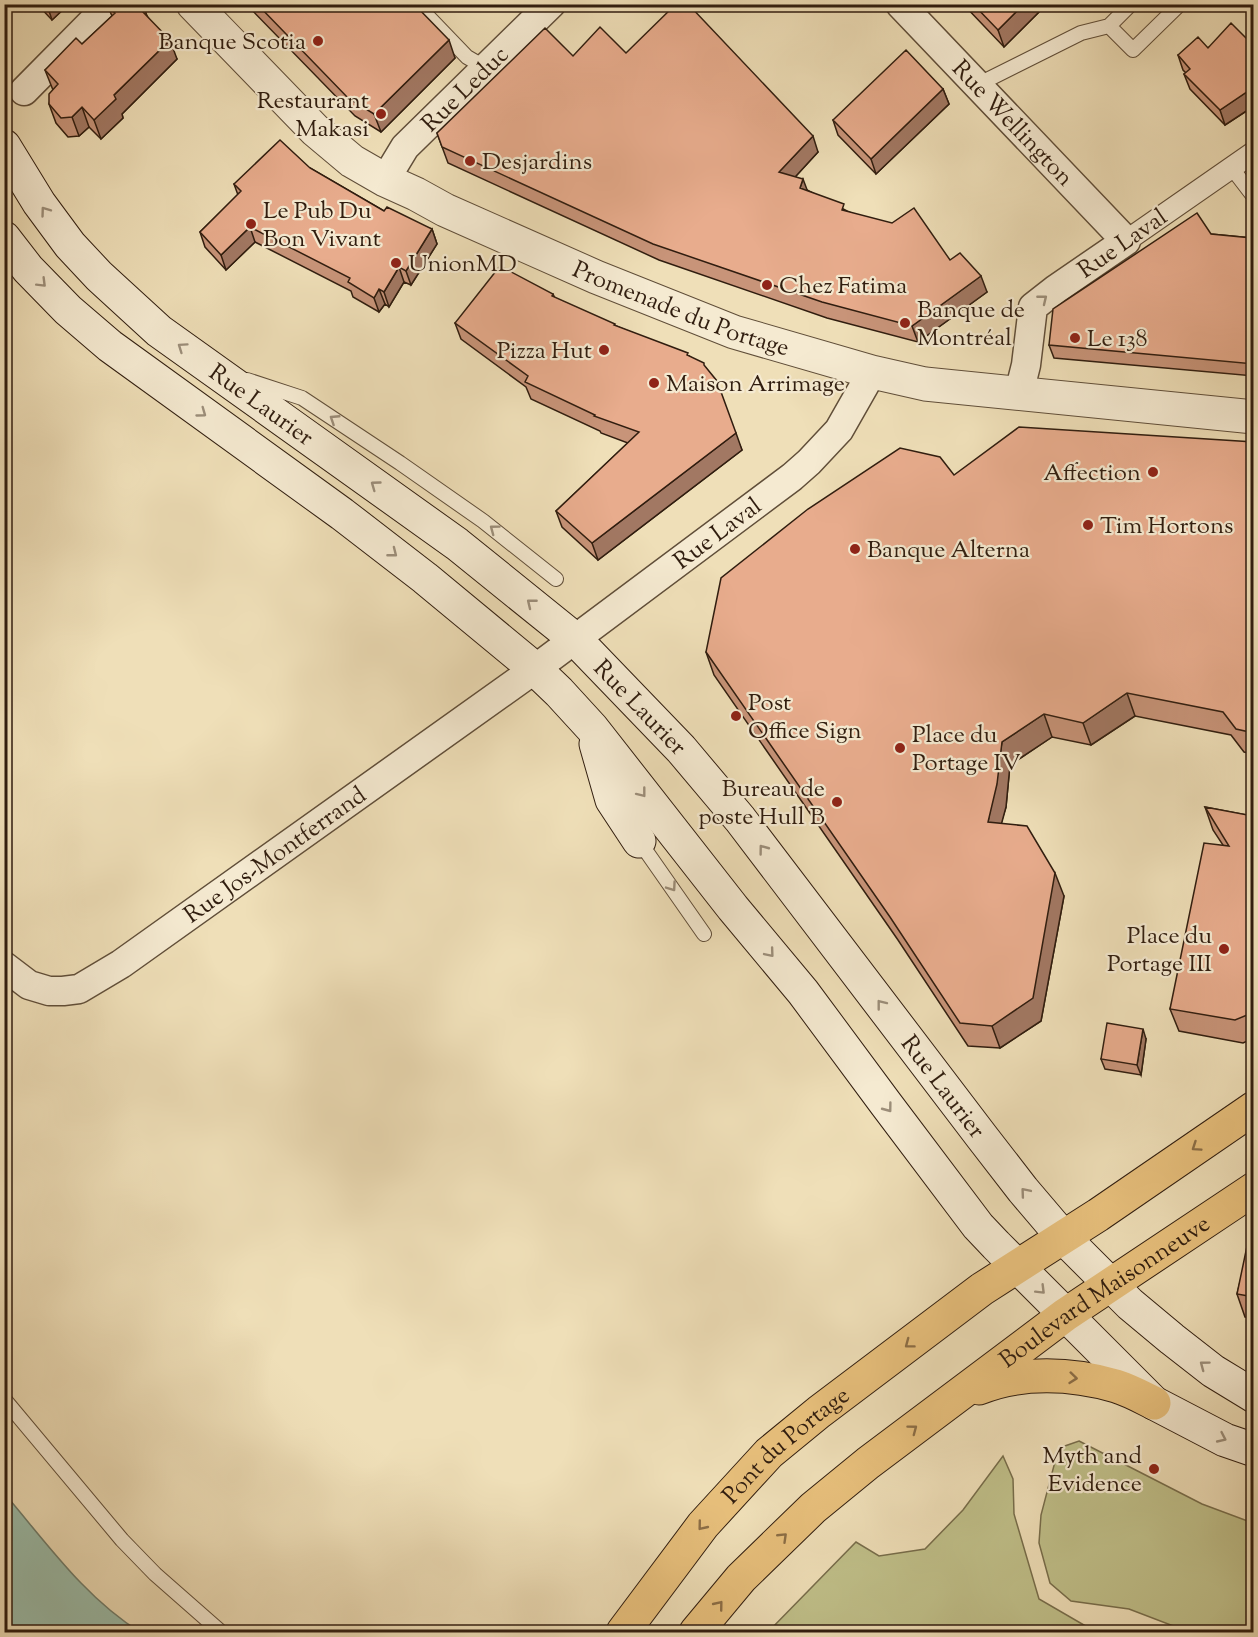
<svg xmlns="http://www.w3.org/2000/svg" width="1258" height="1637" viewBox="0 0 1258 1637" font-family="'Sorts Mill Goudy',serif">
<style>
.green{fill:#c0c08a;stroke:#786e4c;stroke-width:1.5}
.water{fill:#9bbdaa;stroke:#707d6c;stroke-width:1.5}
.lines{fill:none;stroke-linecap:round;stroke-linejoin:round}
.service-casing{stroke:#604e39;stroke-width:16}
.pedestrian-casing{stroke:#604e39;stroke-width:23}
.minor-casing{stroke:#604e39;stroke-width:31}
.tertiary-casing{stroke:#604e39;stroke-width:35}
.secondary-casing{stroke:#301d0f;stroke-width:35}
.primary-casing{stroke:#301d0f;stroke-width:35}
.service{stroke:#f5ead1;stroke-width:14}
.pedestrian{stroke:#f5ead1;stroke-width:21}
.minor{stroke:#f5ead1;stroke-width:28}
.tertiary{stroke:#f5ead1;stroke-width:33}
.secondary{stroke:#f5ead1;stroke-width:33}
.primary{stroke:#e8c07c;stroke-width:33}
.wall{fill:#c89479;stroke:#301d0f;stroke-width:1.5}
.shaded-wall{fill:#a27863;stroke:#301d0f;stroke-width:1.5}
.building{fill:#e8ac8d;stroke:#301d0f;stroke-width:1.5}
.oneway{stroke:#9c8e7a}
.oneway2{stroke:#8c6e46}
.poi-dot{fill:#8f2418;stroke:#f5ead1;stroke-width:2}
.labels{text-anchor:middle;stroke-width:4.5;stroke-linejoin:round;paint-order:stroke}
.poi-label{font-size:24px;fill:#301d0f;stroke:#f5ead1;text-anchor:start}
.street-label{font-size:24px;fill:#301d0f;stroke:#f5ead1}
</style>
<rect width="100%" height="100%" fill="#efdfb8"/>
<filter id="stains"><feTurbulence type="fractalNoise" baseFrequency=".00333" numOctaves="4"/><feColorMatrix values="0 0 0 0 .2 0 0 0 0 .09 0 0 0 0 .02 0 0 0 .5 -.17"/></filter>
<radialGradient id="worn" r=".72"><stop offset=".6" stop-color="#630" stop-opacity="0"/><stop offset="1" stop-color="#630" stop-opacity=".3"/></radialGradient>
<!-- green -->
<path class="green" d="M1079 1441 1202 1504 1253 1523V1632H1189L1129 1609 1071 1601 1050 1583 1039 1543 1041 1515 1057 1454 1062 1447Z
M1003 1456 1013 1479 1014 1514 1039 1599 1089 1628 1106 1632H768L856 1542 879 1556 925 1549 963 1510Z"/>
<!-- water -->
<path class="water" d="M4 1493C46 1542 85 1598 140 1632H5Z"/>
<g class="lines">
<!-- service casing -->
<g class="service-casing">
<path id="service" d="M416 4 467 57 486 68
M1109 26 1131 4
M977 85 1081 33 1109 26 1133 50 1180 4
M1231 167 1254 197
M247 380 302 398 400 463 483 521 556 579
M639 841 704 934
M4 1399 122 1540 155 1574 221 1632"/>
</g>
<!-- pedestrian casing -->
<g class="pedestrian-casing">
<path id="pedestrian" d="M1126 241 1254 152"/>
</g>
<!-- minor casing -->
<g class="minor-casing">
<g id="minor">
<path id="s1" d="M900 4 1126 241 1056 289 1033 307 1026 365 1019 393"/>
<path d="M24 91 110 4"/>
<path id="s2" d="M385 180 405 147 551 4"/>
<path id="s3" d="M4 966 29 985 49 991H63L79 989 121 964 535 669 792 477 809 462 839 430 872 372"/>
</g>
</g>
<!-- tertiary casing -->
<g class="tertiary-casing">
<g id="tertiary">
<path id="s4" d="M193 4 315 130 352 161 385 180 416 194 445 210 596 277 734 332 872 372 925 384 1254 417"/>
</g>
</g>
<!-- secondary casing -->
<g class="secondary-casing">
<g id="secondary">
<path id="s5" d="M4 146 39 203 70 245 99 276 159 331 457 544 576 640 681 749 740 819 982 1137 1023 1190 1063 1237 1130 1304 1172 1339 1213 1371 1254 1396"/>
<path d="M4 238 28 269 68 310 110 346 342 514 425 578 535 669 559 692 592 728 733 908 803 992 886 1104 978 1226 996 1245 1154 1403 1225 1440 1254 1450"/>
<path d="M596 744 612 800 639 841"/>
</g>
</g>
<!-- primary casing -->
<g class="primary-casing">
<g id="primary">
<path d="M979 1388C1021 1371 1072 1373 1116 1386 1129 1390 1142 1397 1154 1403"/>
<path id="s6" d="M623 1632 703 1525 769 1453 819 1412 982 1289 1098 1215 1254 1108"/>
<path id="s7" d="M696 1632 741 1578 813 1508 868 1463 1065 1315 1254 1189"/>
</g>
</g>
<!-- service -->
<use href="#service" class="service"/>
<!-- pedestrian -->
<use href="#pedestrian" class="pedestrian"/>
<!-- minor -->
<use href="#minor" class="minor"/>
<!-- tertiary -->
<use href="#tertiary" class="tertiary"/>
<!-- secondary -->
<use href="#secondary" class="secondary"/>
<!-- primary -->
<use href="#primary" class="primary"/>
</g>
<!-- wall -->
<path class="wall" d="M37 4H69L52 20Z
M246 4H414L455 58 381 132 355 116Z
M963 4H1047L1004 47Z
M143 5 147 16 177 59 122 114 123 118 101 139 89 127 79 136 68 137 56 123 49 104 53 90 45 70 82 44 112 16 108 7Z
M1254 31V106L1225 125 1190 89 1184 74 1186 73 1183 70 1178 55 1246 38Z
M626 53 818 152 795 177 807 190 847 211 950 260 987 292 918 342 827 318 659 260 448 163 437 133 573 56Z
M943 89 949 104 876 174 838 135 833 120Z
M310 168 384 211 432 229 437 244 411 285 404 282 389 307 385 304 379 312 353 297 351 291 255 242 226 270 205 247 200 232 238 195 234 184Z
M1211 234 1252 238 1254 243V376L1054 358 1049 345Z
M553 294 555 298 616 326 689 356 706 368 742 450 598 560 562 527 556 511 628 443 601 433 600 431 531 399 526 387 461 339 455 323Z
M1254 442V754L1244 752 1231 735 1135 716 1091 745 1052 737 1010 765 1006 807 1001 823 1064 896 1041 1021 1000 1048 968 1046 898 940 714 675 706 652 954 475Z
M1254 782V1038L1243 1043 1179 1031 1170 1009 1223 845 1213 830 1205 807 1247 815Z
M1146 1039 1141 1075 1105 1069 1101 1059Z
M1254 1226V1318L1245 1317 1237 1294Z"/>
<!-- shaded-wall -->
<path class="shaded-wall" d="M55 4H69L52 20 49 11Z
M1024 4H1047L1004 47 998 30Z
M143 5 150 25 140 9Z
M170 40 177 59 122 114 123 118 101 139 94 120 114 95Z
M449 40 455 58 381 132 374 114Z
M1254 87V106L1225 125 1220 110Z
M943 89 949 104 876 174 871 159Z
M82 107 89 127 79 136 72 117Z
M813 136 818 152 785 188 779 172Z
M803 179 809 195 800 188Z
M250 227 255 242 226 270 221 255Z
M432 229 437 244 411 285 406 271Z
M1252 238 1254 243V273L1249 262Z
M399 267 404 282 389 307 384 292Z
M981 276 987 292 918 342 912 326Z
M379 289 385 304 379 312 374 298Z
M736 433 742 450 598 560 592 543Z
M1127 693 1135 716 1091 745 1083 723Z
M1044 714 1052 737 1010 765 1006 807 996 844 988 822 1002 742Z
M1055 873 1064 896 1041 1021 1000 1048 992 1026Z
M1143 1029 1146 1039 1141 1075 1137 1065Z"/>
<!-- building -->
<path class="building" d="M43 4H55L49 11Z
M110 4H142L143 5 140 9 170 40 114 95 116 99 94 120 82 107 72 117 61 118 49 104V94L58 84 45 70 76 38 82 44 115 13 108 7Z
M257 4H414L449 40 374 114 348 98Z
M676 4H688L813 136 779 172 803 179 800 188 844 204 842 210 892 223 914 208 950 260 960 253 981 276 912 326 822 302 653 244 442 147 437 133 545 28 573 56 600 27 626 53Z
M973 4H1024L998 30Z
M1231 23 1246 38 1254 31V87L1220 110 1184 74 1190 69 1178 55 1198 37 1208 48Z
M906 50 943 89 871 159 833 120Z
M280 140 310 168 384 211 387 207 432 229 406 271 399 267 384 292 379 289 374 298 348 282 350 278 250 227 221 255 200 232 241 191 234 184Z
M1197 213 1211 234 1252 238 1249 262H1254V364L1049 345 1053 309Z
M500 266 553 294 552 296 615 324 614 325 688 353 687 355 704 363V365L717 381 736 433 592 543 556 511 639 432 594 416 595 415 525 382 528 376 455 323Z
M1019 427 1254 442V733L1236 729 1223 712 1127 693 1083 723 1044 714 1002 742 997 784 988 822 1027 826 1055 873 1033 998 992 1026 960 1023 890 917 706 652 721 578 808 509 900 448 940 457 954 475Z
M1254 782V1010L1252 1013 1235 1020 1170 1009 1204 843 1229 846 1205 807 1247 815Z
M1107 1023 1143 1029 1137 1065 1101 1059Z
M1254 1226V1297L1237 1294 1251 1227Z"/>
<!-- one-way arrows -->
<defs><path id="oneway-chevron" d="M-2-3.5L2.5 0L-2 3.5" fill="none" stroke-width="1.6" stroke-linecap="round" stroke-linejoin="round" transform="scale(1.5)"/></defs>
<g class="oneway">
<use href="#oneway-chevron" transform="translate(45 211) rotate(-126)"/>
<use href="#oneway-chevron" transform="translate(42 283) rotate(45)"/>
<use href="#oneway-chevron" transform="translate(1043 299) rotate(-39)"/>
<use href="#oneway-chevron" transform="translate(182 347) rotate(-145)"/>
<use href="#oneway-chevron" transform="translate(202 413) rotate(36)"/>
<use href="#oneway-chevron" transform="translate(334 419) rotate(-147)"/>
<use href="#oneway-chevron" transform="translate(375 485) rotate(-144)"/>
<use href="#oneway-chevron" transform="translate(494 529) rotate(-143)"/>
<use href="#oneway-chevron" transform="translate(393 553) rotate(38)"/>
<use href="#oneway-chevron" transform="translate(531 603) rotate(-141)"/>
<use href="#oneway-chevron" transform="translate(642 793) rotate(52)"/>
<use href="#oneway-chevron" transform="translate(763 849) rotate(-127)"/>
<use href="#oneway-chevron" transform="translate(672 887) rotate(55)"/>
<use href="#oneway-chevron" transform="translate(770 953) rotate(50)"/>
<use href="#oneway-chevron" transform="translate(881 1004) rotate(-128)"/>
<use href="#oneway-chevron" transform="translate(888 1108) rotate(53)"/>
<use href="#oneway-chevron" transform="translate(1025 1192) rotate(-130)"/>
<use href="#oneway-chevron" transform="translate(1041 1290) rotate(45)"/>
<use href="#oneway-chevron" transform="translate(1204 1365) rotate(-143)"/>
<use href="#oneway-chevron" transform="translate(1222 1438) rotate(25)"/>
</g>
<g class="oneway2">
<use href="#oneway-chevron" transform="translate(1196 1147) rotate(146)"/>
<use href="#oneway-chevron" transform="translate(909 1344) rotate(143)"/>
<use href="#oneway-chevron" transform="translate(1073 1378) rotate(6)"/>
<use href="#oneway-chevron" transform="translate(913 1429) rotate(-37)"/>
<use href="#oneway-chevron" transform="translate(702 1526) rotate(129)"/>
<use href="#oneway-chevron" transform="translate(783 1537) rotate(-44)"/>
<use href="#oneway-chevron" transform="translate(719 1605) rotate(-51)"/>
</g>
<!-- markers -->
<g class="poi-dot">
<circle cx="318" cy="41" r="6"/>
<circle cx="381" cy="114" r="6"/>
<circle cx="470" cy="161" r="6"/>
<circle cx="251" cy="224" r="6"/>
<circle cx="396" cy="263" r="6"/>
<circle cx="767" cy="285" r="6"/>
<circle cx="905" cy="323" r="6"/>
<circle cx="1075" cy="338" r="6"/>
<circle cx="604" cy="350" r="6"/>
<circle cx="654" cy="383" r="6"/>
<circle cx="1153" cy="472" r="6"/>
<circle cx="1088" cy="525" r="6"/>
<circle cx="855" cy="549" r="6"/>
<circle cx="736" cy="716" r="6"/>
<circle cx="900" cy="748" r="6"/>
<circle cx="837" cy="802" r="6"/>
<circle cx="1224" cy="949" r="6"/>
<circle cx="1154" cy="1469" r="6"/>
</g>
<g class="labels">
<!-- poi labels -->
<g class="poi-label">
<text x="306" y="49" text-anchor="end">Banque Scotia</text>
<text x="369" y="108" text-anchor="end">Restaurant<tspan x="369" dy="28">Makasi</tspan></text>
<text x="482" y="169">Desjardins</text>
<text x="263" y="218">Le Pub Du<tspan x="263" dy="28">Bon Vivant</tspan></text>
<text x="408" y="271">UnionMD</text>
<text x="779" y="293">Chez Fatima</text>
<text x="917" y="317">Banque de<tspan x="917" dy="28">Montréal</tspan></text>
<text x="1087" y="346">Le 138</text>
<text x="592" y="358" text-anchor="end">Pizza Hut</text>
<text x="666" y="391">Maison Arrimage</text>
<text x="1141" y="480" text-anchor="end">Affection</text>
<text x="1100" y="533">Tim Hortons</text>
<text x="867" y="557">Banque Alterna</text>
<text x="748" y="710">Post<tspan x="748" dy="28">Office Sign</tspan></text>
<text x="912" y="742">Place du<tspan x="912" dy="28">Portage IV</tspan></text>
<text x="825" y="796" text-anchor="end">Bureau de<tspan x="825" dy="28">poste Hull B</tspan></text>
<text x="1212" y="943" text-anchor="end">Place du<tspan x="1212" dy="28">Portage III</tspan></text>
<text x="1142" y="1463" text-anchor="end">Myth and<tspan x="1142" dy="28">Evidence</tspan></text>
</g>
<!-- street labels -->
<g class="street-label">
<text dy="8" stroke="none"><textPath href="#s2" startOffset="122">Rue Leduc</textPath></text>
<text dy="8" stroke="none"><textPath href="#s1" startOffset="164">Rue Wellington</textPath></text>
<text transform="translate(1122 243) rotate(-35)" y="8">Rue Laval</text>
<text dy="8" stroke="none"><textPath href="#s4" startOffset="585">Promenade du Portage</textPath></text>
<text dy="8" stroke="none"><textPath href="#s5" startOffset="369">Rue Laurier</textPath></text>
<text dy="8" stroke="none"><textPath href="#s3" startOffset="867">Rue Laval</textPath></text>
<text dy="8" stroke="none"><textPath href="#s5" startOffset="855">Rue Laurier</textPath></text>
<text dy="8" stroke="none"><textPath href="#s3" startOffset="320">Rue Jos-Montferrand</textPath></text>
<text dy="8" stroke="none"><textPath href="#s5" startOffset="1341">Rue Laurier</textPath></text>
<text dy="8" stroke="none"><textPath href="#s7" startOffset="534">Boulevard Maisonneuve</textPath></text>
<text dy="8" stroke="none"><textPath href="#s6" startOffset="249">Pont du Portage</textPath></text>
</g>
</g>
<!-- margin -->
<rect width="1258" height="1637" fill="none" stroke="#efdfb8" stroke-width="24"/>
<rect x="6" y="6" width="1246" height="1625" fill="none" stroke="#301d0f" stroke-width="3"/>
<rect x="12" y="12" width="1234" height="1613" fill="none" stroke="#301d0f" stroke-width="1.5"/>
<rect width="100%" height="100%" filter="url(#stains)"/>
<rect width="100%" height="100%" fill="url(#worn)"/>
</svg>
